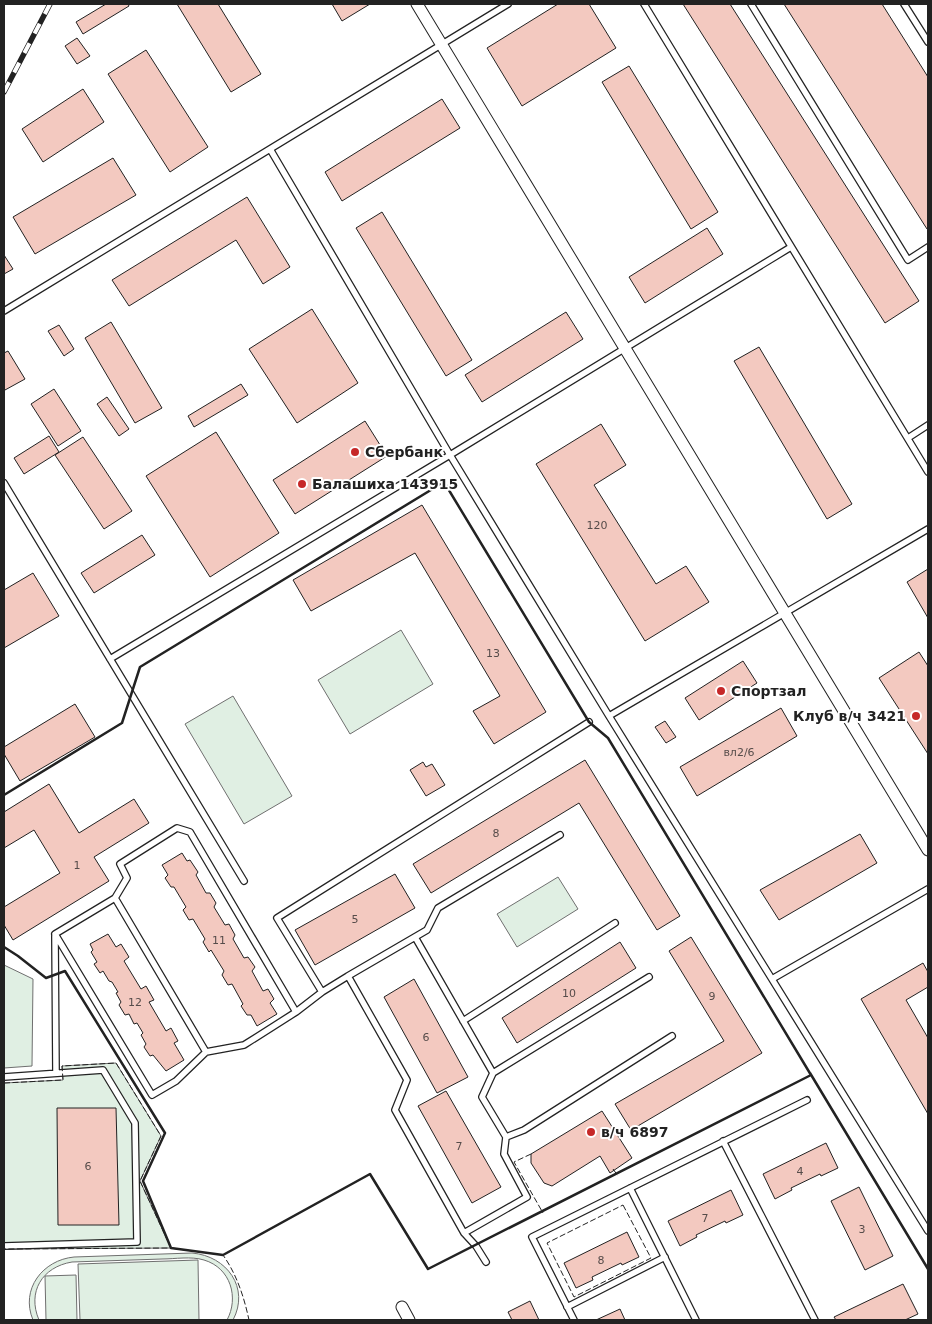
<svg xmlns="http://www.w3.org/2000/svg" width="932" height="1324" viewBox="0 0 932 1324" font-family="'DejaVu Sans',sans-serif">
<style>
.green{fill:#e0efe3;stroke:#6f6f6f}
.building{fill:#f3c9c0;stroke:#222}
.lines{fill:none;stroke-linecap:round;stroke-linejoin:round}
.service-casing{stroke:#222;stroke-width:8}
.minor-casing{stroke:#222;stroke-width:13}
.service{stroke:#fff;stroke-width:5.5}
.minor{stroke:#fff;stroke-width:11}
.rail-casing{stroke:#222;stroke-width:5.5}
.rail{stroke:#fff;stroke-width:4;stroke-dasharray:11;stroke-linecap:butt}
.fence{stroke:#222;stroke-width:1;stroke-dasharray:6 2.5;stroke-linecap:butt}
.wall{stroke:#222;stroke-width:2.5}
.poi-dot{fill:#c62828;stroke:#fff;stroke-width:2}
.labels{text-anchor:middle;stroke-width:4;stroke-linejoin:round;paint-order:stroke}
.number-label{font-size:11px;fill:#564c4a}
.poi-label{font-size:14px;font-weight:bold;fill:#222;stroke:#fff;text-anchor:start}
</style>
<rect width="100%" height="100%" fill="#fff"/>
<!-- green -->
<path class="green" d="M401 630 433 684 350 734 318 680Z
M233 696 292 796 244 824 185 724Z
M558 877 578 909 517 947 497 914Z
M4 965 33 979 32 1066 4 1068Z
M116 1063 161 1136 140 1181 171 1248 4 1249V1083L63 1080 62 1066Z
M192 1253C227 1256 250 1288 233 1320H227C239 1298 231 1268 204 1260 191 1256 175 1259 162 1259 132 1260 102 1261 72 1262 42 1267 27 1292 39 1320H33C20 1289 43 1260 74 1257Z
M198 1260 199 1320H80L78 1264Z
M76 1275 77 1320H46L45 1276Z"/>
<!-- building -->
<path class="building" d="M106 4H128L129 6 83 34 76 22Z
M177 4H218L261 74 231 92Z
M332 4H370L342 21Z
M558 4H589L616 48 522 106 487 48Z
M683 4H730L919 301 885 323Z
M784 4H882L928 77V228L927 229Z
M77 38 90 56 77 64 65 46Z
M146 50 208 147 170 172 108 74Z
M629 66 718 212 691 229 602 82Z
M83 89 104 122 43 162 22 129Z
M442 99 460 128 342 201 325 172Z
M113 158 136 195 35 254 13 217Z
M247 197 290 267 263 284 236 240 129 306 112 280Z
M382 212 472 360 446 376 356 228Z
M707 228 723 254 645 303 629 277Z
M4 255 13 269 4 274Z
M312 309 358 383 297 423 249 349Z
M566 312 583 339 482 402 465 375Z
M111 322 162 408 135 423 85 338Z
M59 325 74 349 64 356 48 331Z
M759 347 852 504 827 519 734 361Z
M8 351 25 379 5 390 4 387V353Z
M241 384 248 395 194 427 188 416Z
M54 389 81 431 58 446 31 404Z
M107 397 129 429 119 436 97 404Z
M365 421 387 456 295 514 273 480Z
M601 424 626 465 594 485 656 584 686 566 709 602 645 641 536 464Z
M216 432 279 533 210 577 146 476Z
M49 436 59 452 24 474 14 458Z
M83 437 132 511 104 529 55 455Z
M422 505 546 712 494 744 473 711 500 696 415 553 311 611 293 580Z
M142 535 155 555 94 593 81 573Z
M928 569V618L907 582Z
M33 573 59 616 4 648V590Z
M919 652 928 666V754L879 678Z
M743 661 757 683 699 720 685 698Z
M75 704 95 737 20 781 4 754V747Z
M781 708 797 736 697 796 680 767Z
M665 721 676 737 666 743 655 727Z
M585 760 680 916 657 930 579 803 431 893 413 864Z
M423 762 426 767 432 764 445 785 426 796 410 770Z
M49 784 79 833 134 799 149 823 94 857 109 881 13 940 4 925V907L60 873 34 830 4 848V812Z
M860 834 877 863 779 920 760 890Z
M182 853 187 861 190 860 198 872 196 875 206 893H210L216 903 214 907 225 925 229 924 235 935 233 939 244 958 248 957 255 967 252 971 263 991 268 989 274 999 270 1003 277 1014 257 1026 251 1015H247L241 1006 243 1004 232 984 228 985 222 975 224 971 211 950 209 952 203 942 205 939 193 919 189 920 183 910 186 907 174 887H171L165 878 168 875 162 865Z
M395 874 415 908 315 965 295 930Z
M108 934 116 947 121 944 129 957 124 961 141 989 146 986 154 1000 149 1002 166 1031 171 1028 178 1041 174 1043 184 1060 166 1071 153 1055 150 1056 144 1047 146 1044 141 1035 143 1033 137 1023 134 1024 129 1014 125 1015 119 1005 121 1002 116 993 118 992 112 982 109 981 103 971 100 973 94 964 97 962 91 952 93 950 90 944Z
M691 937 762 1053 631 1130 615 1104 724 1041 669 951Z
M620 942 636 968 517 1043 502 1018Z
M923 963 928 972V987L906 1000 928 1038V1114L861 999Z
M414 979 468 1077 437 1093 384 997Z
M446 1091 501 1187 472 1203 418 1106Z
M57 1108H116L119 1225H58Z
M602 1111 632 1158 610 1173 600 1156 552 1186 544 1183 531 1163V1154Z
M826 1143 838 1168 821 1176 820 1174 791 1188 792 1190 775 1199 763 1174Z
M859 1187 893 1256 865 1270 831 1201Z
M731 1190 743 1215 726 1223 725 1221 696 1235 697 1237 680 1246 668 1221Z
M627 1232 639 1257 622 1265 621 1263 592 1277 593 1280 576 1288 564 1263Z
M903 1284 918 1314 905 1320H836L834 1317Z
M530 1301 539 1320H512L508 1312Z
M620 1309 625 1320H596Z"/>
<g class="lines">
<!-- service casing -->
<g class="service-casing">
<path id="service" d="M644 4 928 472
M751 4 908 260 928 247
M904 4 928 42
M270 149 450 455 609 716 928 1231
M4 311 508 4
M908 438 928 425
M4 483 244 881
M110 659 450 455 791 247
M609 716 928 529
M115 898 206 1052
M55 936 56 1073
M415 937 493 1073 482 1097 506 1137 504 1154 527 1197 464 1233
M348 976 427 930 438 908 560 835
M772 979 928 889
M296 1012 190 832 177 828 120 864 127 878 115 898 55 934 152 1095 176 1081 206 1052 244 1045 296 1012 322 992
M463 1021 615 923
M493 1073 649 977
M4 1077 103 1070 135 1123 137 1242 4 1246
M506 1137 524 1130 672 1036
M723 1141 815 1320
M630 1188 696 1320
M486 1262 476 1246 464 1233 395 1110 407 1080 348 976 322 992 277 918 589 722
M567 1307 665 1257
M574 1320 532 1237 807 1100"/>
</g>
<!-- minor casing -->
<g class="minor-casing">
<path id="minor" d="M417 4 928 850
M402 1307 409 1320"/>
</g>
<!-- service -->
<use href="#service" class="service"/>
<!-- minor -->
<use href="#minor" class="minor"/>
<!-- rail casing -->
<g class="rail-casing">
<path id="rail" d="M4 92 50 4"/>
</g>
<!-- rail -->
<use href="#rail" class="rail"/>
<!-- fence -->
<path class="fence" d="M4 1083 63 1080 62 1066 116 1063 161 1136 140 1181 171 1248 4 1249
M531 1154 514 1162 543 1213
M613 1169 618 1176
M623 1205 651 1258 574 1297 547 1243Z
M170 1248 223 1255C237 1275 244 1297 249 1320"/>
<!-- wall -->
<path class="wall" d="M4 795 122 723 140 667 444 482 589 722 608 738 811 1075 428 1269 370 1174 223 1255 171 1248 143 1181 165 1133 65 971 46 978 18 956 4 947
M810 1073 928 1269"/>
</g>
<!-- markers -->
<g class="poi-dot">
<circle cx="355" cy="452" r="5"/>
<circle cx="302" cy="484" r="5"/>
<circle cx="721" cy="691" r="5"/>
<circle cx="916" cy="716" r="5"/>
<circle cx="591" cy="1132" r="5"/>
</g>
<g class="labels">
<!-- number labels -->
<g class="number-label">
<text x="597" y="529">120</text>
<text x="493" y="657">13</text>
<text x="739" y="756">вл2/6</text>
<text x="496" y="837">8</text>
<text x="77" y="869">1</text>
<text x="355" y="923">5</text>
<text x="219" y="944">11</text>
<text x="569" y="997">10</text>
<text x="712" y="1000">9</text>
<text x="135" y="1006">12</text>
<text x="426" y="1041">6</text>
<text x="459" y="1150">7</text>
<text x="88" y="1170">6</text>
<text x="800" y="1175">4</text>
<text x="705" y="1222">7</text>
<text x="862" y="1233">3</text>
<text x="601" y="1264">8</text>
</g>
<!-- poi labels -->
<g class="poi-label">
<text x="365" y="457">Сбербанк</text>
<text x="312" y="489">Балашиха 143915</text>
<text x="731" y="696">Спортзал</text>
<text x="906" y="721" text-anchor="end">Клуб в/ч 3421</text>
<text x="601" y="1137">в/ч 6897</text>
</g>
</g>
<!-- border -->
<rect width="932" height="1324" fill="none" stroke="#222222" stroke-width="10"/>
</svg>
